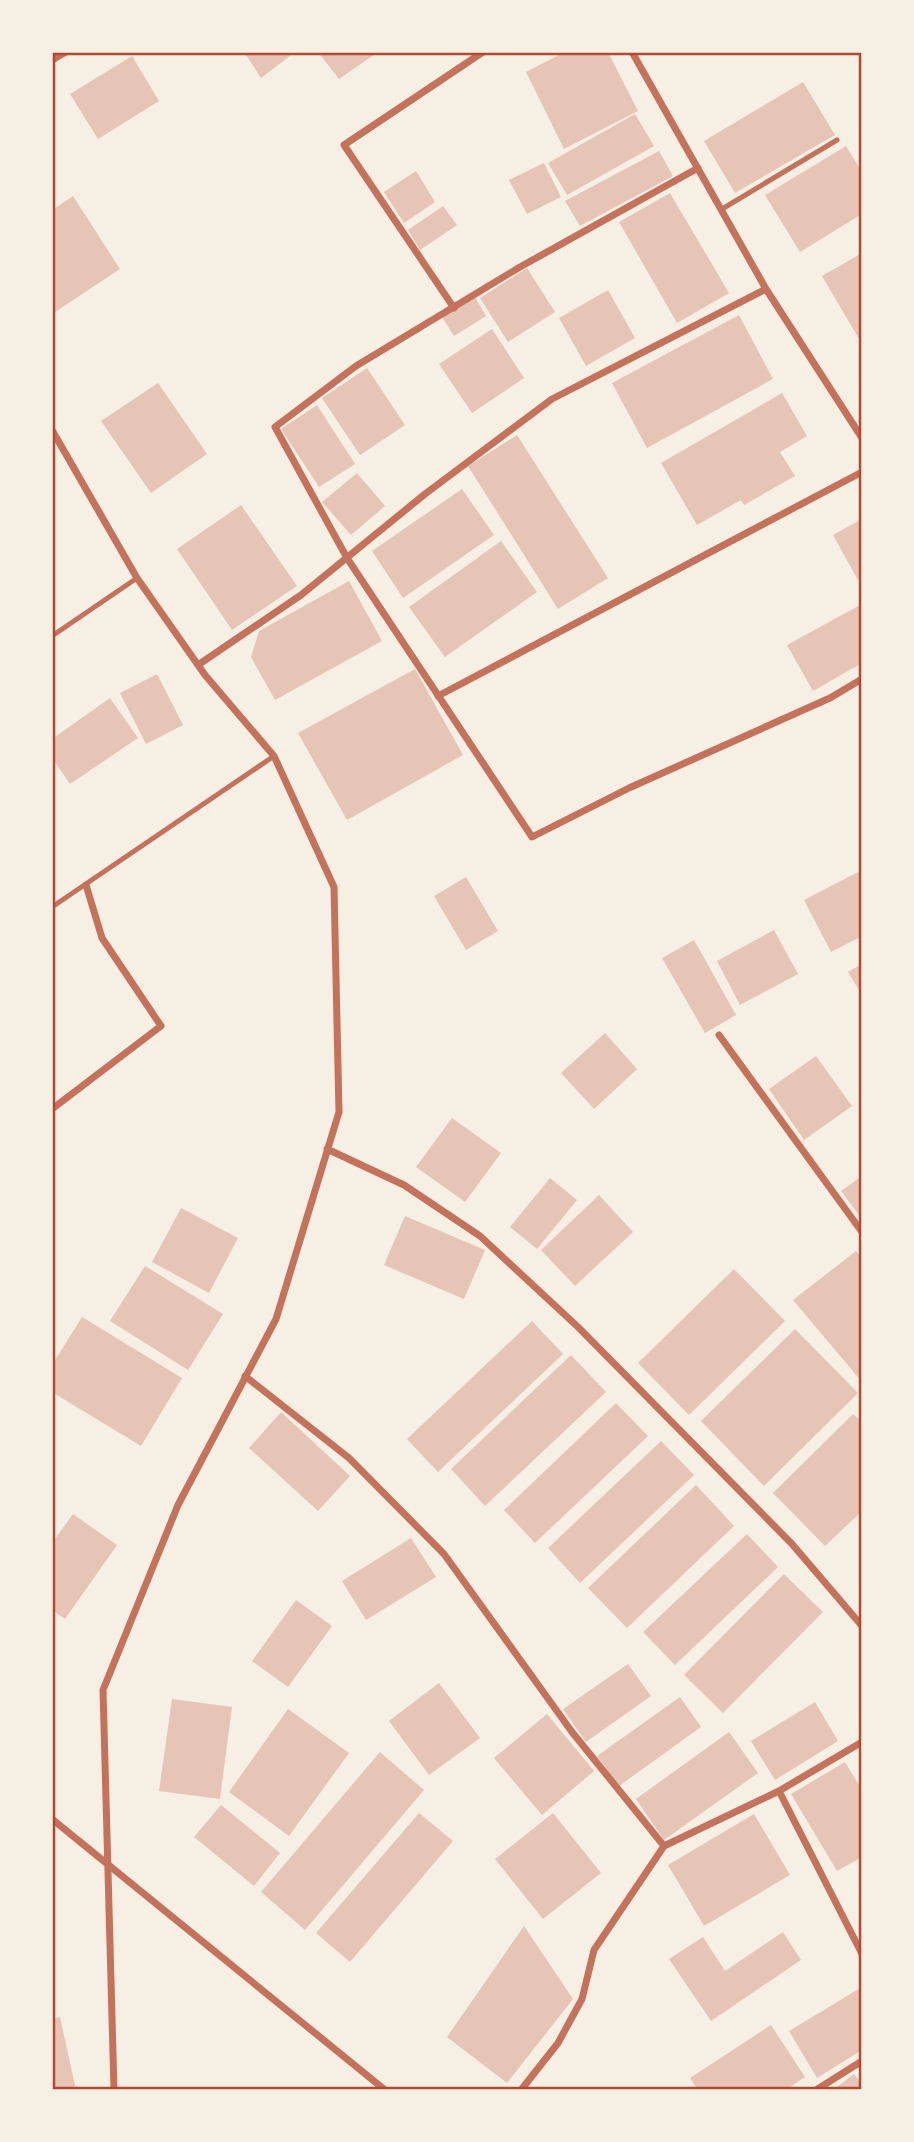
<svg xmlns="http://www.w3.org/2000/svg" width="914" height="2142" viewBox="0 0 914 2142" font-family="'Asap Condensed',sans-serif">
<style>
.building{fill:#e6c5b7}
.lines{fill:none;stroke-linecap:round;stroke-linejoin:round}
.service{stroke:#c5725c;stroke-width:5}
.minor{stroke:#c5725c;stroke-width:7}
.neatline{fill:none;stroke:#b5482f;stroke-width:2.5}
</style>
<rect width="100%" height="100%" fill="#f6efe4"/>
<!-- building -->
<path class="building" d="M244 52H288L290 56 261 78Z
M318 52H378L339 79Z
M565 52H608L638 111 564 149 526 72Z
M132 56 159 101 98 139 70 94Z
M803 82 835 135 735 193 704 141Z
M635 114 654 146 567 195 548 163Z
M846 146 862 172V214L800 252 765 195Z
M659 151 673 176 580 226 565 201Z
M544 163 561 197 527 214 509 180Z
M416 171 435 202 404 223 384 192Z
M670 193 729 293 677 323 619 222Z
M73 196 120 269 52 314V210Z
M443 206 457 225 420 250 408 230Z
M862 253V344L822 276Z
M527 268 555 312 508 342 480 298Z
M608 290 635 338 586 366 559 318Z
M475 297 486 316 454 336 442 317Z
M739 315 773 379 647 448 612 383Z
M492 329 524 378 472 413 439 364Z
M367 368 405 425 360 455 322 398Z
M158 383 207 454 151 493 101 421Z
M782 393 807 436 780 452 795 476 744 505 741 500 697 525 661 463Z
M317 405 355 464 319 487 281 429Z
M517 435 608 578 558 609 468 466Z
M357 473 385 506 351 535 322 502Z
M462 489 494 535 403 598 372 551Z
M241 505 297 586 232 630 177 549Z
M862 519V579L858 580 833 535Z
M501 541 537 592 445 657 409 607Z
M349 581 382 641 275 700 251 657 259 631Z
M862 604V663L813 691 787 645Z
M415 669 463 755 347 820 298 733Z
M157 674 183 725 146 744 120 693Z
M110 698 138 738 70 784 52 758V739Z
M862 870V936L831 952 804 900Z
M466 877 498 931 466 950 434 896Z
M774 930 798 974 740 1005 717 961Z
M694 940 736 1015 705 1033 662 958Z
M862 964V995L848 972Z
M605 1033 637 1069 594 1109 561 1073Z
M816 1056 852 1106 804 1140 769 1089Z
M452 1118 501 1153 465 1202 416 1167Z
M862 1176V1219L841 1191Z
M550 1178 577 1200 537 1249 510 1227Z
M599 1195 633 1232 575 1286 541 1250Z
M181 1208 238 1238 209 1293 152 1262Z
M405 1216 485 1250 464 1299 384 1265Z
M856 1251 862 1258V1382L793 1300Z
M145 1266 223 1314 188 1370 110 1321Z
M734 1269 785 1321 689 1415 638 1363Z
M82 1317 182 1378 141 1446 52 1392V1365Z
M532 1321 563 1354 438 1472 407 1439Z
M795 1329 858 1393 764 1486 701 1421Z
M571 1355 606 1392 485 1506 451 1469Z
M616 1403 648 1436 535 1543 504 1510Z
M281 1412 350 1476 318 1511 249 1448Z
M853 1414 862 1422V1511L825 1546 773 1493Z
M661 1441 694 1475 580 1583 548 1548Z
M696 1485 734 1526 627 1628 588 1588Z
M73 1514 117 1545 65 1619 52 1610V1543Z
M747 1534 778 1567 675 1665 643 1632Z
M411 1538 436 1577 366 1620 342 1581Z
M784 1574 823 1612 723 1713 684 1675Z
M296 1600 332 1626 288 1687 252 1661Z
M628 1664 651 1696 586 1742 563 1709Z
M439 1683 480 1738 429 1775 389 1721Z
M680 1697 701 1727 619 1786 597 1756Z
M172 1699 232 1707 220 1799 159 1791Z
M815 1702 838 1741 775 1780 751 1741Z
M288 1709 349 1753 289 1836 229 1792Z
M547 1714 594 1771 542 1815 494 1758Z
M729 1732 758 1773 664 1840 636 1799Z
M380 1752 424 1790 305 1930 261 1892Z
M845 1762 862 1790V1857L837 1871 791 1794Z
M221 1805 280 1853 254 1886 194 1837Z
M419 1813 453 1841 350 1962 316 1933Z
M553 1813 601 1873 543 1919 495 1859Z
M754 1814 790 1875 704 1926 668 1865Z
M524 1926 573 1999 507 2083 447 2037Z
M783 1932 801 1960 711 2021 669 1959 703 1937 725 1971Z
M862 1987V2050L817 2078 789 2031Z
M60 2017 76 2090H52V2019Z
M771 2025 805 2077 786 2090H698L690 2078Z
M854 2074 862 2084V2090H833Z"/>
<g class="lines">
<!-- service -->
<path class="service" d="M722 209 837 140
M52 636 137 578
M52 907 274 756"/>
<!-- minor -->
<path class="minor" d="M632 52 766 289 862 438
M52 60 66 52
M698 168 520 267 356 366 275 427 347 558 532 837 629 788 830 698 862 679
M454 308 344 145 483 52
M52 430 137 578 205 675 274 756 334 887 339 1112 276 1319 178 1505 103 1690 114 2090
M198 665 301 595 425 494 552 399 766 289
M438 696 862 472
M719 1035 862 1232
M52 1109 161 1026 102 938 86 885
M327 1149 404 1185 480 1236 578 1327 792 1544 862 1626
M245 1376 349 1458 444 1554 572 1732 664 1846 779 1791 862 1954
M779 1791 862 1742
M52 1819 385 2090
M521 2090 558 2043 582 1999 594 1950 664 1846
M816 2090 862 2061"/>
</g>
<!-- border -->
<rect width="914" height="2142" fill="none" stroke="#f6efe4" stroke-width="108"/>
<rect x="54" y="54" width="806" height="2034" class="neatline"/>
</svg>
